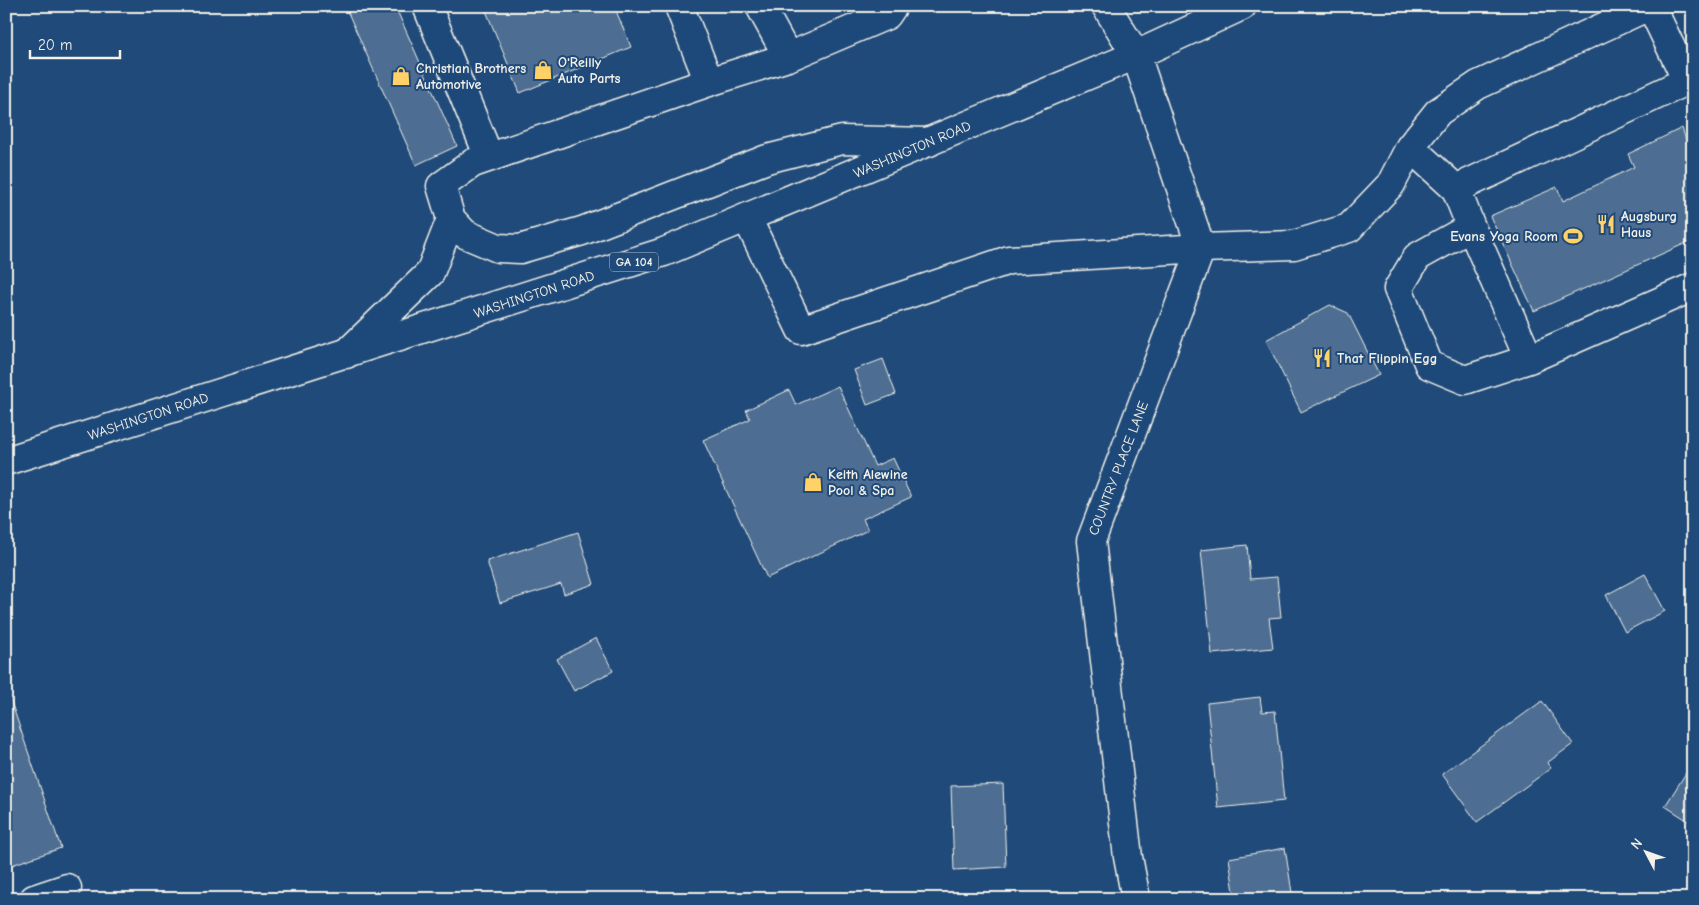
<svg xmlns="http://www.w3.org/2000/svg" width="1699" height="905" viewBox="0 0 1699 905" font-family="'Comic Neue',sans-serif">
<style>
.building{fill:#4d6e92;stroke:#f4f1e8}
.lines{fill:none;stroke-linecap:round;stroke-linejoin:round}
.minor-casing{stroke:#f4f1e8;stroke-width:31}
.major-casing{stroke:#f4f1e8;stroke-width:31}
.minor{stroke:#1f4a7a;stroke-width:28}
.major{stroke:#1f4a7a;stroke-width:28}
.labels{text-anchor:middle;stroke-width:4;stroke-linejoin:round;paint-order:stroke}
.shield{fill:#1f4a7a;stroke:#b4bfc7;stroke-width:1}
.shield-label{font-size:12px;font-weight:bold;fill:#f4f1e8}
.poi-label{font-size:14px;font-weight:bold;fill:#f4f1e8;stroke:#1f4a7a;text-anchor:start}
.street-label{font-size:14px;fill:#f4f1e8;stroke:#1f4a7a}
</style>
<rect width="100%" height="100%" fill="#1f4a7a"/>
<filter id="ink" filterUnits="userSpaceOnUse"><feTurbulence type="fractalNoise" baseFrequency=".02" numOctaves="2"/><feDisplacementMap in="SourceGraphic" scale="10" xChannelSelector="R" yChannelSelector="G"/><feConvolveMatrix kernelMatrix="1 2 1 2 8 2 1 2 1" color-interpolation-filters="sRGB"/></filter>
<g filter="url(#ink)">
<!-- building -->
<path class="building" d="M345 6H395L457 146 416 165Z
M484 6H614L631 47 520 93Z
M1682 128 1687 143 1693 140V240L1534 311 1490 216 1557 187 1563 201 1634 167 1628 154Z
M1330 305 1348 313 1379 375 1301 412 1266 340Z
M883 359 896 394 867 405 854 370Z
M838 386 875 466 893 458 911 497 863 519 868 530 767 578 703 440 750 419 746 410 789 390 796 405Z
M578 532 594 584 564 594 561 584 500 603 487 561Z
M1247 545 1250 579 1277 577 1281 617 1269 618 1273 648 1212 654 1201 550Z
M1645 574 1665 611 1625 632 1606 595Z
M596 638 613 671 574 691 557 659Z
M6 687 61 848 6 867Z
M1260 697 1262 712 1275 711 1284 801 1218 808 1207 703Z
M1542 701 1573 744 1547 763 1551 768 1477 822 1442 774Z
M1693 762V824L1665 806Z
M1003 784 1006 867 954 870 951 786Z
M1285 848 1293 899H1235L1229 858Z"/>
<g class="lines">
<!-- minor casing -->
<g class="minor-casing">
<path id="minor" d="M427 6 489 157
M679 6 709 82
M760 6 788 57
M893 6 887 15 788 57 709 82 473 163 441 186 451 219 465 234 498 248 520 249 582 231 767 159 842 140 929 142
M1106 6 1136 55 1201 248 1091 541 1128 857 1136 899
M1651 6 1687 81
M1410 147 1456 189 1471 227 1417 257 1398 289 1429 365 1465 380 1529 359
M1456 189 1693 78
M747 218 801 330 1009 260 1201 248 1294 245 1349 228 1391 184 1410 147 1438 112 1478 85 1649 6
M1471 227 1529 359 1693 287
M346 354 430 273 451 219
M34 899 67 888"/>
</g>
<!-- major casing -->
<g class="major-casing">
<path id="major" d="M6 461 664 252 1136 55 1242 6"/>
</g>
<!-- minor -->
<use href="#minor" class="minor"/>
<!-- major -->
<use href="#major" class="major"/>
</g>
</g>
<!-- icons -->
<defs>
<g id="shop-bare" transform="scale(1.5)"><path d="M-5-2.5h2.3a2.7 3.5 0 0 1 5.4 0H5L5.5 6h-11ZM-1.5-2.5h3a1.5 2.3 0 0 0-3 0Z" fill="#ffd166" stroke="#1f4a7a" stroke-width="2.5" paint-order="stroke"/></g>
<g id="restaurant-bare" transform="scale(1.5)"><path d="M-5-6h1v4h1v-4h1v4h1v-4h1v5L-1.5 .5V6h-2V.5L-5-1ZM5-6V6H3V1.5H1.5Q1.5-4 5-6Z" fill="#ffd166" stroke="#1f4a7a" stroke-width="2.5" paint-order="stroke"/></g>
<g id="stadium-bare" transform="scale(1.5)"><path d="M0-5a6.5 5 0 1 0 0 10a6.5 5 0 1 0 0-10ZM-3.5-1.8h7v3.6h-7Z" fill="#ffd166" stroke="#1f4a7a" stroke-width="2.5" paint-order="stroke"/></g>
</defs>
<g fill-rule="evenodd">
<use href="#shop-bare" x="543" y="70"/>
<use href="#shop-bare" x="401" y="76"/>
<use href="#restaurant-bare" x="1606" y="224"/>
<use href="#stadium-bare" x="1573" y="236"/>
<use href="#restaurant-bare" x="1322" y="358"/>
<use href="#shop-bare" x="813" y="482"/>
</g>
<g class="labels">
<!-- shield labels -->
<rect class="shield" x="610" y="252.5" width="48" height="19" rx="4"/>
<g class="shield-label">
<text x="634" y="266">GA 104</text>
</g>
<!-- poi labels -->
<g class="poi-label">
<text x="558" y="67">O'Reilly<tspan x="558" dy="16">Auto Parts</tspan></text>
<text x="416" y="73">Christian Brothers<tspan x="416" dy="16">Automotive</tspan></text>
<text x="1621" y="221">Augsburg<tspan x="1621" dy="16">Haus</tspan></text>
<text x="1558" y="241" text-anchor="end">Evans Yoga Room</text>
<text x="1337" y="363">That Flippin Egg</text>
<text x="828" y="479">Keith Alewine<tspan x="828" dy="16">Pool &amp; Spa</tspan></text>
</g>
<!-- street labels -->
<g class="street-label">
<text transform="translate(912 149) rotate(-23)" y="5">WASHINGTON ROAD</text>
<text transform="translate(534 294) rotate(-18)" y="5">WASHINGTON ROAD</text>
<text transform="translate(148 416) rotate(-18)" y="5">WASHINGTON ROAD</text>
<text transform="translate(1118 468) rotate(-69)" y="5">COUNTRY PLACE LANE</text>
</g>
</g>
<!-- margin -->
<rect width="1699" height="905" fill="none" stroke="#1f4a7a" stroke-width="25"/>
<rect x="12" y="12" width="1674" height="880" fill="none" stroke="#f4f1e8" stroke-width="2" filter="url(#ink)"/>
<!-- north arrow -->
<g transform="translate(1646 852) rotate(311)" stroke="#1f4a7a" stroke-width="4" paint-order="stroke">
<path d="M0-4L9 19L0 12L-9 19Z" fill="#f4f1e8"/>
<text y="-8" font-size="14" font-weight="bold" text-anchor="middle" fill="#f4f1e8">N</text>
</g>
<!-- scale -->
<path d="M30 50v8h90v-8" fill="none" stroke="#f4f1e8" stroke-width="2.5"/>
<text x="38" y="50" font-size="15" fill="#f4f1e8" stroke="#1f4a7a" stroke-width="4" paint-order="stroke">20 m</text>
</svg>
